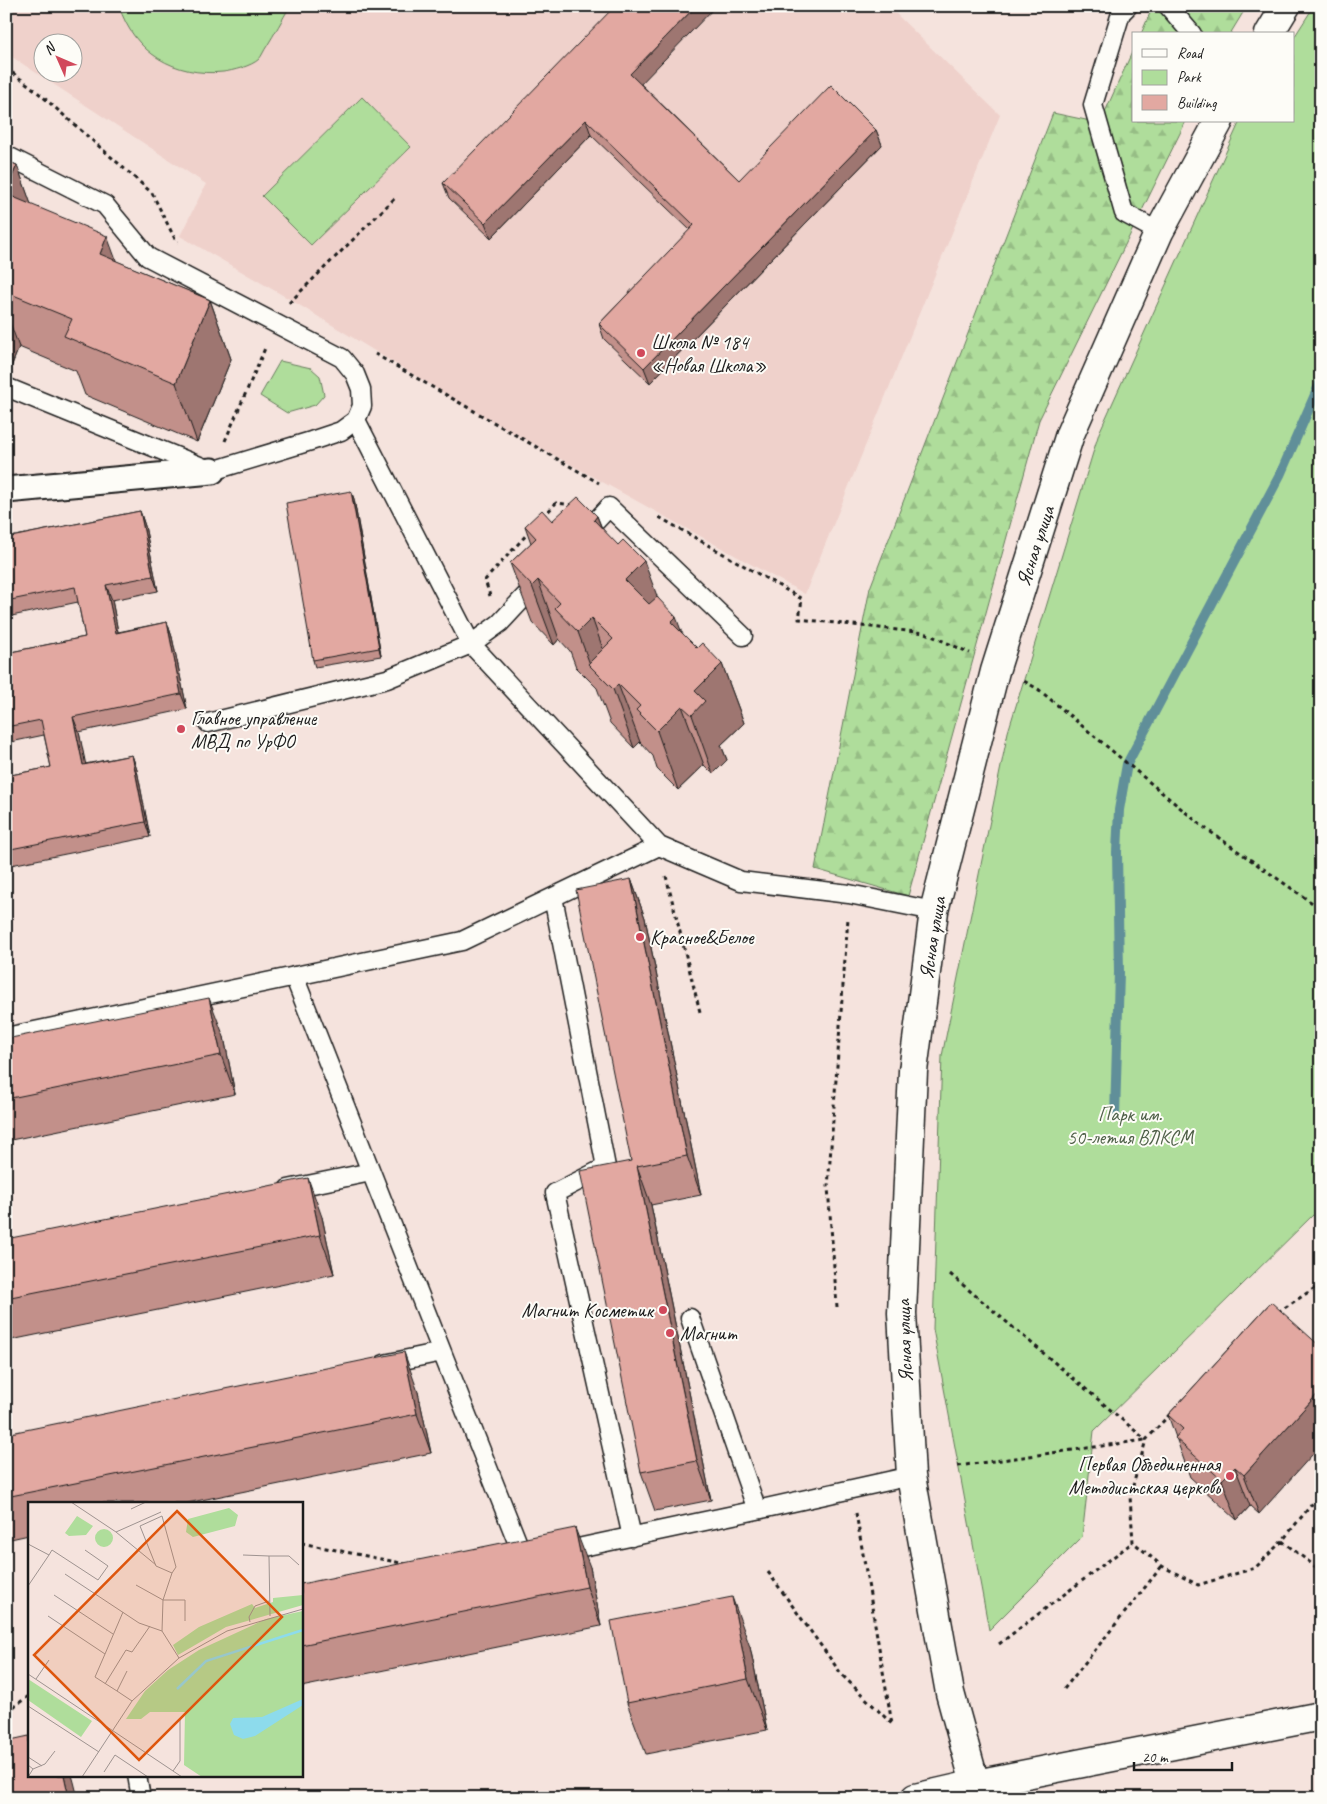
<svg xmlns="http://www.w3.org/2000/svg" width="1327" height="1804" viewBox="0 0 1327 1804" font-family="Caveat,sans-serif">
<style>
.built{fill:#efd1cb;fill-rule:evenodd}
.forest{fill:url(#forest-firs);stroke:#667c5c}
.park{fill:#afdd9b;stroke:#667c5c}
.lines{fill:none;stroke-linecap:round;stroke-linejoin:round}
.stream{stroke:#608f99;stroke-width:10}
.service-casing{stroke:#1c1c1c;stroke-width:21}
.pedestrian-casing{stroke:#1c1c1c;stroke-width:29}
.tertiary-casing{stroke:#1c1c1c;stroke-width:31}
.path{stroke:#1c1c1c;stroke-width:3;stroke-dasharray:4 4;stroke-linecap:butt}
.service{stroke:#fdfcf7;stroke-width:18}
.pedestrian{stroke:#fdfcf7;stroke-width:25}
.tertiary{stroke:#fdfcf7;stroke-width:28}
.wall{fill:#c2908a;stroke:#1c1c1c}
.shaded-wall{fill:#9e7671;stroke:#1c1c1c}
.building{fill:#e2a8a1;stroke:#1c1c1c}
.poi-dot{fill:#d1495b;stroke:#fdfcf7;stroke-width:2}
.labels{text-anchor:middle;stroke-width:4;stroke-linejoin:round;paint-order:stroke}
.poi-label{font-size:20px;fill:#1c1c1c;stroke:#fdfcf7;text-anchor:start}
.street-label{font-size:20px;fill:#1c1c1c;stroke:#fdfcf7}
.park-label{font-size:20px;fill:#4f6048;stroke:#fdfcf7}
.inset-river{fill:none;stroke:#8ddbec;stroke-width:2.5}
.inset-road{fill:none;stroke:#9e9390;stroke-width:1}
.view{fill:#de560d;fill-opacity:0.15;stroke:#de560d;stroke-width:2.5}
.inset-edge{fill:none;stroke:#1c1c1c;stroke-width:2.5}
</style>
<defs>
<pattern id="forest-firs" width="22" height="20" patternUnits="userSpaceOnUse" patternTransform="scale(1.25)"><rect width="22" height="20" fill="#afdd9b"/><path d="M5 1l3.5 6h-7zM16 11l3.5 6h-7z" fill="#96bd85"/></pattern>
</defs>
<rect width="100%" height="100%" fill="#f5e3dd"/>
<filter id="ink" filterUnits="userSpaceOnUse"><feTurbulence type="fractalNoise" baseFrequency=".02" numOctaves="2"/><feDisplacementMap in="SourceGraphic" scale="10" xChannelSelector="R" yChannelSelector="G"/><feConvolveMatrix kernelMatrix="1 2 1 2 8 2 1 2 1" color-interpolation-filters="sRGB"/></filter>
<g filter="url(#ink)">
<!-- built -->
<path class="built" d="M6 6H888L1000 115 805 594 465 406 291 300 180 236 206 184 6 53ZM42 42H72V72H42Z"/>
<!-- forest -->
<path class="forest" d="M1153 6H1247L1230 34H1141Z
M1133 50V121H1186L1039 420 908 896 815 869 870 588 1053 113 1100 123Z"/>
<!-- park -->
<path class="park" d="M119 6H290C282 20 275 33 267 46 264 50 262 56 259 59 252 66 232 71 223 72 175 77 134 53 119 6Z
M1314 6H1321V1222L1313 1215 1094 1431 1082 1537 989 1630 933 1329 942 1056 1008 732 1099 433 1240 121H1293V39Z
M362 97 411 147 311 245 262 196Z
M280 361 311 368 320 376 324 395 315 405 287 413 260 396Z"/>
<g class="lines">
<!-- stream -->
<path class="stream" d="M1115 1117 1119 972 1117 852 1119 810 1127 764 1280 475 1321 381"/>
<!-- service casing -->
<g class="service-casing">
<path id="service" d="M1128 6 1121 13 1093 105 1124 213 1159 232
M1168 6 1192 34
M6 155 105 205 148 257 342 358 355 374 361 389 362 406 356 420 341 431 311 441 212 471 6 387
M356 420 471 644 659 846 741 881 849 894 934 911
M582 536 609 507 743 636
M208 723 387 679 471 644 500 623 540 580
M553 897 606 1167 555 1193 632 1537
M294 976 442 1352 384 1364
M6 1037 462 941 659 846
M288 1189 371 1172
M690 1318 757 1510 911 1476
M442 1352 524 1559H527
M559 1552 757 1510
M137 1775 141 1798"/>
</g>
<!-- pedestrian casing -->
<g class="pedestrian-casing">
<path id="pedestrian" d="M6 490 212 471"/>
</g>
<!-- tertiary casing -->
<g class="tertiary-casing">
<path id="tertiary" d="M1269 34 1286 6
M915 1798 976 1784 1321 1716
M979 1798 950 1693 911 1476 902 1313 913 1071 934 911 995 671 1070 434 1159 232 1219 121"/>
</g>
<!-- path -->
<path class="path" d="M6 68 34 89 152 193 176 241 178 242
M289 303 395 198
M375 354 599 483
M225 441 266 346
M543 517 556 503 573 505
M659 517 802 599 799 619 925 633 970 653
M490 596 485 580 530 531
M1024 681 1038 689 1202 826 1321 909
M666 876 700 1012
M950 1274 1146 1440
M837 1307 828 1187 848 918
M1278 1312 1321 1284
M1170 1414 1146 1440 1130 1496 1133 1542 1162 1566 1198 1585 1255 1568 1282 1541 1321 1493
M958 1466 1145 1440
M856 1513 892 1724
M1282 1541 1321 1571
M301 1543 406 1564
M768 1572 842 1675 892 1724
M999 1644 1133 1542
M1064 1689 1162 1566
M6 1712 29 1696"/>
<!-- service -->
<use href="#service" class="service"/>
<!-- pedestrian -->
<use href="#pedestrian" class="pedestrian"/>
<!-- tertiary -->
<use href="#tertiary" class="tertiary"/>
</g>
<!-- wall -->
<path class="wall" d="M641 84 739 180 876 130 882 145 650 383 604 339 599 324 690 230 591 135 491 238 449 198 443 183Z
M6 161 17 165 31 205 116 261 210 300 231 359 197 442 85 395 76 371 19 347 9 372 6 371Z
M351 491 354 499 381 656 315 667 313 660Z
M140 511 145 526 158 591 112 600 118 632 167 622 172 637 187 709 79 732 85 764 132 755 137 770 150 837 6 866V776L51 767 44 735 6 743V653L85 637 78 602 7 617 6 614V538Z
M597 516 602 528 658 598 683 634 697 648 722 664 744 723 721 745 727 760 713 774 704 765 678 790 657 769 653 756 640 742 634 748 610 723 597 688 576 667 570 651 559 639 554 645 532 622 510 563 531 543 525 526 552 521Z
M631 879 645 918 701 1195 651 1205 711 1500 655 1511 641 1472 631 1161Z
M224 1037 235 1094 6 1141V1039Z
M322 1217 334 1274 6 1341V1239Z
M1271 1302 1259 1514 1250 1506 1237 1520 1190 1477 1168 1415Z
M418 1392 431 1453 187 1503H29V1535L6 1540V1434Z
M590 1567 601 1626 301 1687V1584Z
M750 1647 767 1730 646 1754 627 1703Z"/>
<!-- shaded-wall -->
<path class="shaded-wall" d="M696 6H716L636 89 630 74Z
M586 120 591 135 491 238 485 223Z
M876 130 882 145 650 383 644 368Z
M17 165 38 224 6 197V191Z
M107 236 129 295 100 254Z
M210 300 231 359 197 442 176 383Z
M6 312 19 347 9 372 6 366Z
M351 491 354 499 381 656 379 648Z
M140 511 145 526 158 591 153 576Z
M597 516 619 575 594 520Z
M644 561 666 620 647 639 625 580Z
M538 580 559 639 554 645 532 586Z
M106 585 112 600 121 648 116 633Z
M676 617 698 676 671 622Z
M592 618 613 677 591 667 578 632Z
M167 622 172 637 187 709 181 694Z
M722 664 744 723 721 745 727 760 713 774 692 715 695 691Z
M618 684 640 742 634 748 613 689Z
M682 706 704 765 678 790 657 731Z
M73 717 79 732 89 780 83 765Z
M132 755 137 770 150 837 145 822Z
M631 879 645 918 701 1195 687 1156Z
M209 998 224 1037 235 1094 221 1055Z
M637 1166 651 1205 711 1500 697 1461Z
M308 1178 322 1217 334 1274 320 1235Z
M404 1352 418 1392 431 1453 417 1414Z
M1321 1390V1445L1259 1514 1244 1475Z
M1235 1467 1250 1506 1237 1520 1222 1480Z
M575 1528 590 1567 601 1626 587 1587Z
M732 1597 750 1647 767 1730 748 1679Z
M64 1775H72L74 1782 78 1798H69Z"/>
<!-- building -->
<path class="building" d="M615 6H696L630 74 739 180 831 85 876 130 644 368 599 324 694 225 586 120 485 223 443 183Z
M6 161 17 165 6 191Z
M6 194 107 236 100 254 210 300 176 383 64 336 72 319 6 292Z
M351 491 379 648 313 660 286 503Z
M578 497 597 516 594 520 618 545 623 540 644 561 625 580 649 604 657 597 676 617 671 622 697 648 702 643 722 664 695 691 705 701 692 715 682 706 657 731 636 710 640 706 618 684 613 689 588 664 613 639 592 618 578 632 555 608 560 603 538 580 532 586 510 563 536 538 525 526 542 510 552 521Z
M140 511 153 576 106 585 116 633 167 622 181 694 73 717 83 765 132 755 145 822 6 850V776L51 767 41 720 6 727V653L85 637 75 587 6 601V538Z
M631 879 687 1156 637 1166 697 1461 641 1472 580 1171 631 1161 576 890Z
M209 998 221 1055 6 1099V1039Z
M308 1178 320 1235 6 1298V1239Z
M1271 1302 1321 1347V1390L1244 1475 1235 1467 1222 1480 1175 1438 1183 1429 1168 1415Z
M404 1352 417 1414 6 1497V1434Z
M575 1528 587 1587 301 1645V1584Z
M732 1597 748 1679 627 1703 611 1621Z
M29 1736V1775H64L69 1798H6V1741Z"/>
</g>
<!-- markers -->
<g class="poi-dot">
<circle cx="641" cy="353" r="5"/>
<circle cx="181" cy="729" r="5"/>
<circle cx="640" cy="937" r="5"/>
<circle cx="663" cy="1310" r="5"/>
<circle cx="670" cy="1333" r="5"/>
<circle cx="1230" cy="1476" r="5"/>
</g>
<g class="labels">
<!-- poi labels -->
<g class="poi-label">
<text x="651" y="349">Школа № 184<tspan x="651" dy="23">«Новая Школа»</tspan></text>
<text x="191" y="725">Главное управление<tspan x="191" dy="23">МВД по УрФО</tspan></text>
<text x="650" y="944">Красное&amp;Белое</text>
<text x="653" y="1317" text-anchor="end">Магнит Косметик</text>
<text x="680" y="1340">Магнит</text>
<text x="1220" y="1471" text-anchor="end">Первая Объединенная<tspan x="1220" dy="23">Методистская церковь</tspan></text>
</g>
<!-- street labels -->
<g class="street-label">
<text transform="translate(1035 546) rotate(-72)" y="7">Ясная улица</text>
<text transform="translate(932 938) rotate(-81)" y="7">Ясная улица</text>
<text transform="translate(904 1341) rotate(-92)" y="7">Ясная улица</text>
</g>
<!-- park labels -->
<g class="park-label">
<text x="1130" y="1121">Парк им.<tspan x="1130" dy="23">50-летия ВЛКСМ</tspan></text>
</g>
</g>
<!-- overview -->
<g transform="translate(28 1502)">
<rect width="275" height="275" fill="#f5e3dd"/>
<path d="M275 93V103L198 125 150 153 145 143 171 125 224 102 227 106 245 100V96Z" fill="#afdd9b"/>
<path d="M201 6 210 13 207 24 165 35 158 30 160 17ZM49 14 65 24 58 33 41 34 37 31ZM67 36a9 9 0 1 1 18 0a9 9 0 1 1-18 0ZM275 109V275H174L156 263 157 210H122L113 217H98L117 189 140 168 171 148 238 117ZM0 177 64 219 53 235 0 198Z" fill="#afdd9b"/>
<path d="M275 197V203L227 234 215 237 206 233 202 222 205 216 234 215Z" fill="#8ddbec"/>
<path class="inset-river" d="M149 187 178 159 275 128"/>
<path class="inset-road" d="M43 0 88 30 133 10M103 7 118 0M134 14 148 65 144 71 128 64 112 24ZM88 30 128 63M0 42 21 53 24 48 70 78 80 64 57 48M215 53 241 54 242 114M241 54H261L271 63M144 71 135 98 134 129 151 156M37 72 111 121 134 129M108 83 135 98H157V119M0 84 21 53M26 93 85 132M20 114 77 152 95 110M222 120 221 115 227 104 241 99M77 152 67 175 89 189M99 169 89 189 104 199M0 172 154 275M8 177 21 158M77 182 98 148 104 150 122 124M0 204 71 250M0 255 14 264M0 263 5 267 0 275M5 267 17 262 27 249M145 269 152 259V218M76 270 87 253 120 275M54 275 104 199 151 156 199 129 275 107"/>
<path class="view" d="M149 9 254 115 111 258 6 153Z"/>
<rect width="275" height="275" class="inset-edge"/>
</g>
<!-- margin -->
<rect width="1327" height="1804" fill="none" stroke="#fdfcf7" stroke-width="25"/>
<rect x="12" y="12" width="1302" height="1779" fill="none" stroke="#1c1c1c" stroke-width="2" filter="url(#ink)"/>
<!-- legend -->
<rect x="1132" y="32" width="162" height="90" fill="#fdfcf7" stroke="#a3a29f"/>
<rect x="1142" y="49" width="25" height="8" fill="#fdfcf7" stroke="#a3a29f"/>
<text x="1177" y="58" font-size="15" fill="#1c1c1c">Road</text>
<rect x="1142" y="70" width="25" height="15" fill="#afdd9b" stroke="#a3a29f"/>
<text x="1177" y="82" font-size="15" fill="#1c1c1c">Park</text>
<rect x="1142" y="95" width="25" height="15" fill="#e2a8a1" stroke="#a3a29f"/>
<text x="1177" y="108" font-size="15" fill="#1c1c1c">Building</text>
<!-- north arrow -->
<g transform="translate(58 58) rotate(315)"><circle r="24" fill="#fdfcf7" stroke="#a3a29f"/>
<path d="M0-4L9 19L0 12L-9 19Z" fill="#d1495b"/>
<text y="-8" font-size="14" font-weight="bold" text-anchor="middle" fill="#1c1c1c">N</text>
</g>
<!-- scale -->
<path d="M1134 1762v8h98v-8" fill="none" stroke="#1c1c1c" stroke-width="2.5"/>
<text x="1142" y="1762" font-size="15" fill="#1c1c1c" stroke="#fdfcf7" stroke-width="4" paint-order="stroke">20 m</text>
</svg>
